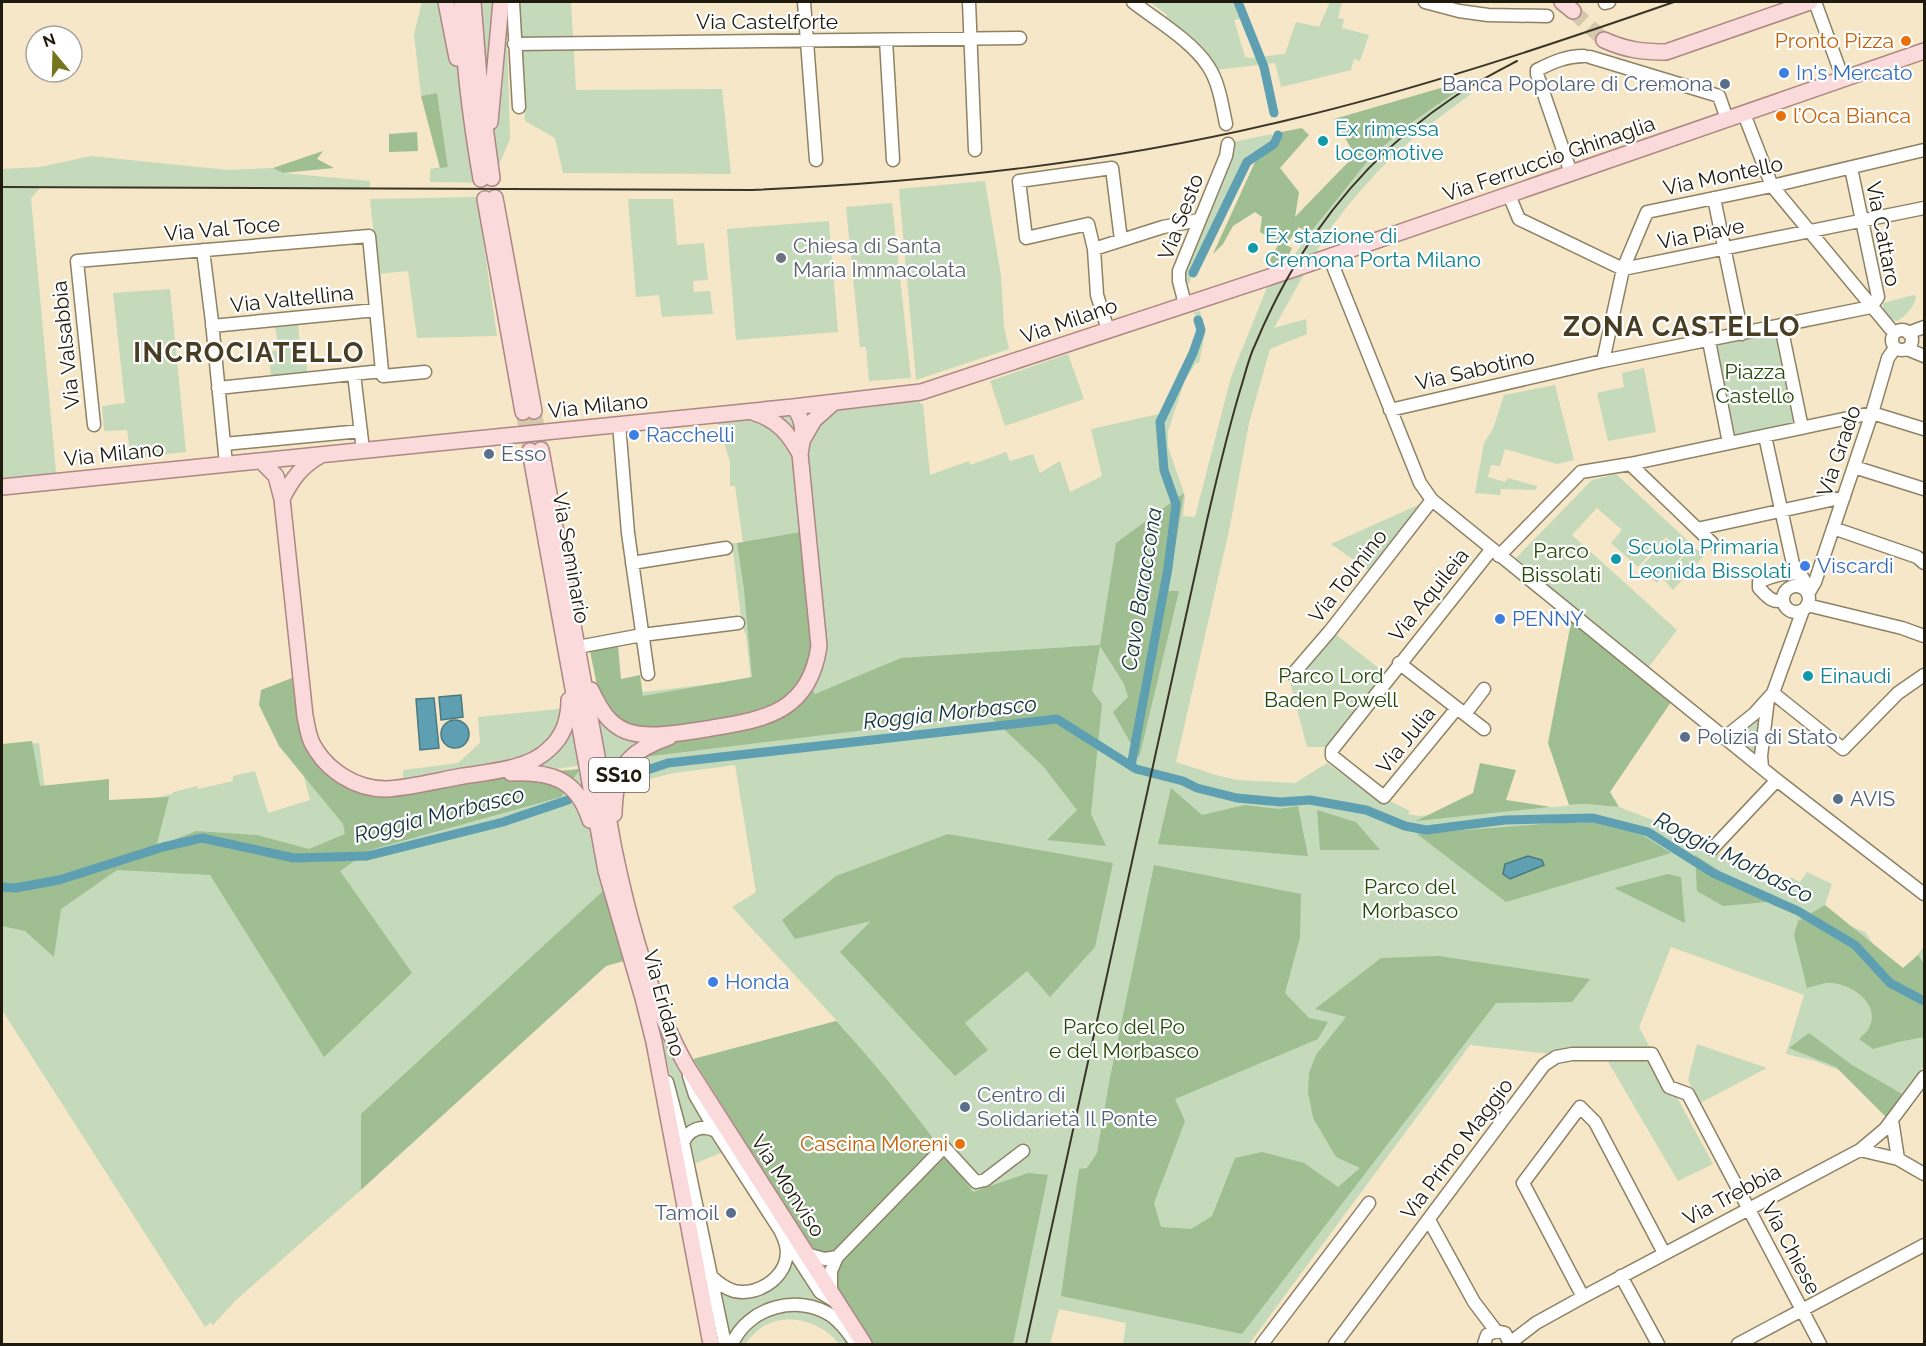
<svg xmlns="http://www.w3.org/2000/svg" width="1926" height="1346" viewBox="0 0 1926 1346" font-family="Raleway,sans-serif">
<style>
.green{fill:#c5dabb}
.forest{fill:#9fbe91}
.water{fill:#5ea0b1;stroke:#4b7880;stroke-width:1.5}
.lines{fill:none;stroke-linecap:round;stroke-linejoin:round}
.canal{stroke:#5ea0b1;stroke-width:9}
.major-tunnel{stroke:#d5c8ac;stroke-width:15;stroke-dasharray:15 8;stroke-linecap:butt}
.minor-casing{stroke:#8e8265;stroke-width:15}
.major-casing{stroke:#ac8784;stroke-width:18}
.minor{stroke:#fff;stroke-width:12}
.major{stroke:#fbdadc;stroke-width:15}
.rail{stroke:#3a3526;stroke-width:2}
.food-dot{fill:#e8710a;stroke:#fff;stroke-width:2}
.shop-dot{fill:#3f7fe0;stroke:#fff;stroke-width:2}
.service-dot{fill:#5c6f8a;stroke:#fff;stroke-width:2}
.culture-dot{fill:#0f9aa8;stroke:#fff;stroke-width:2}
.worship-dot{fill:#6b7280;stroke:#fff;stroke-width:2}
.labels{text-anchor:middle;stroke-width:4.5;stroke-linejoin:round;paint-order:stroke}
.shield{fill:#fff;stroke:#625f56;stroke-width:1.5}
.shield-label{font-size:20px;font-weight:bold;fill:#1e1a0e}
.street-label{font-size:21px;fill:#1e1a0e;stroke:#fff}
.food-label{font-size:21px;fill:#c56008;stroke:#fff;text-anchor:end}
.shop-label{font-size:21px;fill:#366cbe;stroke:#fff;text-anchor:start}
.service-label{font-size:21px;fill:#4e5e75;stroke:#fff;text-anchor:start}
.culture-label{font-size:21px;fill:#0d838f;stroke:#fff;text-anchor:start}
.worship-label{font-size:21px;fill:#5b616d;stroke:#fff;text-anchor:start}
.park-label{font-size:21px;fill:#234907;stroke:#fff}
.water-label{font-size:22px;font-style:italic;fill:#13343c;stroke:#fff}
.district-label{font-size:27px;font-weight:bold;letter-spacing:1.5px;fill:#483c22;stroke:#fff}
</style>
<rect width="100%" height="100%" fill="#f5e7c8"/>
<!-- green -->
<path class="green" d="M422 2H506L510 139 498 167 500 183 430 182V169L448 166 437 93 421 96 414 34Z
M519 2H571L576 90 722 89 731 174 563 173 555 138 525 121Z
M1150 2H1233L1240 19 1234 20 1245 57 1250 58 1285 54 1296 22 1319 27 1330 2H1342L1338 18 1344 19 1342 28 1369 35 1360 61 1354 59 1351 70 1281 87 1275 63 1215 70 1167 24V15Z
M1469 83 1471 94 1421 131 1379 170 1349 204 1327 233 1274 328 1306 319 1307 334 1270 349 1249 423 1230 526 1176 762 1216 775 1237 780 1295 783 1327 763 1380 801 1388 800 1410 811 1408 814 1419 816 1510 807 1543 808 1585 804 1619 807 1666 825 1779 888 1791 877 1800 882 1807 872 1832 884 1825 905 1815 912 1865 932 1898 981 1924 946V1066L1904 1095 1896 1090 1882 1109 1846 1073 1815 1061 1786 1054 1804 995 1671 947 1639 1027 1713 1164 1678 1181 1607 1060 1470 1045 1249 1344H1250H1123L1126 1323 1059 1309 1050 1344H878L698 1059 837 1021 732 907 756 892 735 765 674 773 618 787 587 803 603 890 626 960 606 966 362 1185 361 1190 236 1300 213 1325 211 1322 205 1327 2 1010V778L19 777 28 769V755L21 744 39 743 46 797H108V809L172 794 173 792 198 786V789L233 781V776L255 771 268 813 310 800 299 758 313 755 337 782 367 796 393 797 525 776 607 766V762L510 775 485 774 404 792 403 770 458 763 480 743 478 717 599 705V701L644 692 751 679 746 635 742 626 732 543H743L735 486H730V461L715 415 757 413 921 392 920 404H923L930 475 969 461 970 465 1006 452 1010 461 1033 454 1040 473 1060 461 1070 492 1102 476 1091 429 1159 414 1167 405 1199 332 1194 312 1200 311 1205 333 1199 363H1196L1185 380 1168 431V447L1185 496 1183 516 1195 517 1231 377 1272 275 1290 261 1326 210 1371 157 1411 123Z
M1272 134 1271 144 1243 162 1194 266 1190 282 1183 287V270L1233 142Z
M91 156 228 170 273 168 283 173 370 181V189L42 186 31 198 57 483 2 489V169L40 167Z
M985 181 1001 276 1004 327 1009 349 916 380 899 189Z
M477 197 497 336 417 338 408 271 378 274 370 199Z
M628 199H673L677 245 704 243 708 280 693 281 694 292 710 291 713 314 662 317 659 295 636 297Z
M892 203 911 378 869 381 866 347H860L846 207Z
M829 221 838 332 736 340 727 229Z
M170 289 186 452 131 458 127 430 104 431 102 406 125 403 113 293Z
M1913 295 1916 296C1916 305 1905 317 1897 321 1889 320 1882 311 1883 303Z
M298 321 300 349H306L307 373 271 377 269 352 278 350 275 324Z
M1778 329 1798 425 1732 439 1712 343Z
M1068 354 1084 399 1005 426 990 381Z
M1644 368 1656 432 1608 441 1597 393 1624 387 1622 373Z
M1555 385 1574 460 1557 464 1505 449 1500 466 1491 465 1488 477 1505 482 1508 478 1537 486 1536 490 1501 489 1500 495 1475 493 1484 443 1493 429 1504 395Z
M1616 474 1704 556 1673 590 1663 579 1685 555 1666 537 1638 567 1611 543 1622 530 1597 508 1572 535 1677 630 1648 668 1514 560 1592 480Z
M1420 504 1371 572 1331 544Z
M1666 540 1683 555 1657 583 1640 568Z
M1334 633 1385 673 1328 747H1307L1290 682Z
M1755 718 1758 719V723L1755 756 1735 740Z
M650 998 679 1062 688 1092 705 1122 688 1128 684 1126Z
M1697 1044 1767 1068 1700 1103 1688 1080Z
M712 1133 725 1151 692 1165C689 1153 686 1144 694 1134Z
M788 1246 853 1344H839C824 1323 789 1312 766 1325 758 1329 751 1337 745 1344H724L714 1286 763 1293Z"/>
<!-- forest -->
<path class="forest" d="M1465 81 1469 83 1411 123 1371 157 1309 234 1299 227 1286 245 1292 248 1286 260 1276 266 1272 264 1270 260 1279 243 1260 232 1262 217 1255 212 1233 226 1223 244 1213 254 1255 162 1276 147 1281 132 1302 128 1309 135 1280 168 1299 192 1295 217 1355 155 1334 119Z
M437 93 448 167 440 168 421 96Z
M417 132 418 151 389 152V134Z
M323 151 317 159 334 168 283 173 273 168Z
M1184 493 1168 591H1179L1139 758 1113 712 1128 697 1124 684 1100 646 1092 691 1102 704 1091 814 1106 846 1047 840 1077 810 1043 766 989 715 635 758 669 740 629 731 601 705 590 651 618 646 621 679 640 675 643 696 752 677 744 589 737 543 801 532 812 654 803 677 815 694 901 658 1100 645 1116 543Z
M1572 617 1673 699 1610 792 1619 807 1585 804 1569 805 1548 743Z
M292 678 299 724 319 764 335 780 369 794 510 775 580 769 561 797 370 850 340 871 412 973 324 1057 210 875 117 870 61 909 54 957 25 931 2 926V744L32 741 40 786 109 779V800L169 797 156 847 196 831 257 835 309 849 345 834 343 824 279 746 259 705 261 690Z
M1480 763 1516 770 1506 800 1551 807 1416 821 1473 793Z
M1171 788 1202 815 1245 805 1279 809 1298 806 1308 856 1158 844Z
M1317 810 1356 822 1380 850H1320Z
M1554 823H1596L1644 836 1671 853 1506 902 1417 834Z
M948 834 1113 863 1095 947 1050 997 1027 971 965 1023 988 1050 955 1076 840 952 871 921 795 939 782 920 836 876Z
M1695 855 1767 902 1723 906 1697 891Z
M1154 865 1301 894 1300 937 1285 993 1309 1018 1328 1022 1318 1039 1175 1099 1185 1121 1154 1203 1161 1227 1191 1229 1212 1216 1235 1158 1262 1152 1304 1163 1338 1187 1360 1168 1336 1157 1313 1118 1308 1092 1309 1073 1316 1055 1346 1017 1315 1009 1381 958 1439 956 1590 979 1572 1002 1496 1003 1242 1334 1061 1296 1079 1169 1087 1168 1097 1153 1110 1078Z
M1668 874 1681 877 1685 923 1614 888Z
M603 891 626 964 624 961 606 966 361 1190V1114Z
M1825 905 1903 968 1918 955 1924 964V1037L1898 1042 1873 1049 1859 1039C1862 1036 1867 1032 1869 1028 1882 1003 1848 981 1826 983 1820 984 1814 986 1807 988L1794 935 1798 921Z
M836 1021C886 1075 930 1133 973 1192L1028 1173 1048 1175 1013 1344H873L693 1059Z
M1809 1033 1852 1065 1904 1095 1888 1119 1836 1067 1789 1048Z"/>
<!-- water -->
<path class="water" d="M461 695 463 717 441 720 439 697Z
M434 698 439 748 420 750 416 699Z
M441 734a14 14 0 1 1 28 0a14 14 0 1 1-28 0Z
M1528 856 1542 860 1544 865 1510 879 1503 874 1505 864Z"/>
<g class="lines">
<!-- canal -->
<path class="canal" d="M1238 2 1264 67 1274 113
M1193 273 1247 162 1274 144 1278 135
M1131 766 1168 568 1176 504 1164 470 1160 422 1193 353 1201 330 1198 320
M627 777 668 763 1057 719 1136 769 1183 781 1197 788 1237 798 1281 802 1310 800 1366 810 1405 826 1426 830 1505 820 1593 818 1648 832 1713 873 1798 911 1855 945 1890 983 1924 1001
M2 887 15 888 59 880 163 847 202 838 294 858 367 856 503 822 568 800"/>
<!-- major-tunnel -->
<path class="major-tunnel" d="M1573 11 1604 40
M534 411 541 450
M523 412 530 451"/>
<!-- minor casing -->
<g class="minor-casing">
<path id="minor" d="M513 2 519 107
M804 2 816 160
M969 2 975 150
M1133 2C1156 20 1192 41 1208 66 1219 82 1222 105 1226 124
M1425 2 1459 11 1488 15 1547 16
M1815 2 1843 79
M1605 3 1609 2
M886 40 893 160
M514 44 1020 38
M1590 57 1719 96 1727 119
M1744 114 1772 186 1894 333
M1571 173 1537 74V70C1553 62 1566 56 1584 56
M1509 195 1519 219 1623 269 1924 208
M1714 198 1742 334
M1094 249 1163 227 1199 220
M203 250 212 322 226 464
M1329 256 1420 483 1432 500 1778 781 1924 894
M1185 304 1179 281V271L1226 156 1228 144
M212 326 376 310
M1781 326 1802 428
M1892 340a10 10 0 1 1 20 0a10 10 0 1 1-20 0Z
M1108 330 1097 295 1094 249 1088 224 1026 238 1019 181 1112 168 1121 240
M1908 333 1924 327
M1709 341 1729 443
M1907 349 1924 356
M1603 361 1623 269 1647 212 1772 186 1924 150
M382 371 383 376 425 372
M354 374 363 450
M218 388 382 371
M1390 410 1603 361 1871 307 1878 297 1851 168
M619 424 628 533 648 674
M94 425 77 261 369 236 382 371
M1765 436 1795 573
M224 444 361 431
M1630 464 1712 543
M1854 467 1924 489
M1833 528 1917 557 1924 563
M1697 529 1844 497
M1499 556 1581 472 1630 464 1872 413 1924 429
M632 563 726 548
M1783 599a13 13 0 1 1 26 0a13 13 0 1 1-26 0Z
M1808 594 1815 582 1872 413 1888 358 1895 348
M1783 600C1772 604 1766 595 1759 588V582C1771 576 1788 571 1801 575L1805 582
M1807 605 1902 628 1924 636
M583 646 642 635 738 623
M1399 663 1484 729
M1293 674 1330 631 1432 500
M1773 693 1843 749 1898 693 1924 675
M1457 708 1384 797 1332 756V750L1491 550
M1465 714 1484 689
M1724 738 1754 714 1773 693 1803 610
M1762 768 1761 756 1768 699
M1712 849 1777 780
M689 1076 695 1095 716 1131
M667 1082 683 1142
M1892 1120 1898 1159 1924 1174
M1860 1150 1898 1159
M1429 1220 1474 1302 1496 1331
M781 1232C783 1236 785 1241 786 1245 792 1274 760 1297 734 1291 724 1288 718 1283 711 1276L683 1142C690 1129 702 1124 716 1131L820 1292 835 1301
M806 1254 825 1259 837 1257
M1621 1276 1658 1344
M711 1277 725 1344
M831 1293V1271L837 1257 944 1147 976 1182 985 1180 1023 1151
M1583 1297 1523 1183 1580 1107 1595 1122 1664 1253
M1510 1343 1536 1323 1583 1297 1860 1150 1885 1129 1924 1077
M732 1344C748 1307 798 1293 832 1316 841 1323 848 1332 854 1341
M1264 1344H1262L1369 1203
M1335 1344 1544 1065 1556 1057 1572 1054H1652L1669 1087 1688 1094 1820 1344
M1484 1344 1487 1335 1496 1331 1505 1333 1510 1344
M1738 1344 1924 1245"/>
</g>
<!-- major casing -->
<g class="major-casing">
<path id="major" d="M446 2 457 58
M462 2C463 61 471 121 481 179
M473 2 480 90 492 178
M1562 2 1573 11
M1604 40C1626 50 1643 52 1666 52L1810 2
M490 122 501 2
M495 198 534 411
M485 199 523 412
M755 413C778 420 789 434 800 454
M803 439 814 420 833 403
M541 450 614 849C629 922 650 1000 686 1065L864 1344
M530 451 606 871 643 998 654 1042 711 1344
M261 461 276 476 282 499 305 716C307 725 308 735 312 743 326 770 355 789 386 789 409 788 440 780 463 776 490 772 529 769 549 749 564 736 569 719 569 700
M2 487 793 407 921 392 1291 270 1924 51
M282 499C291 480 302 465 321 455
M591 690C599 707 608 724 626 731 648 739 678 733 700 730 758 720 809 717 819 646L800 454C803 438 806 420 793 407
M511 773C551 771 577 779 590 820
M614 814C615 768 625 753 669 737"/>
</g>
<!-- minor -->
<use href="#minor" class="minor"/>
<!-- major -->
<use href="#major" class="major"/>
<!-- rail -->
<path class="rail" d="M2 187 752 190C932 182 1112 163 1288 120 1419 89 1547 46 1674 2
M1026 1344 1207 520C1218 474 1228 429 1242 384 1246 371 1249 357 1255 345 1297 244 1363 158 1454 97 1474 83 1496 72 1517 61"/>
</g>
<!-- markers -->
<g class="food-dot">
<circle cx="1906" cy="41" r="6"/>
<circle cx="1781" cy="116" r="6"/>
<circle cx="960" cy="1144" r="6"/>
</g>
<g class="shop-dot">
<circle cx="1784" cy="73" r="6"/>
<circle cx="634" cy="435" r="6"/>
<circle cx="1805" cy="566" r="6"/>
<circle cx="1500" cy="619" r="6"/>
<circle cx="713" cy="982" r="6"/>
</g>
<g class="service-dot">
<circle cx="1725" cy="84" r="6"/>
<circle cx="489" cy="454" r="6"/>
<circle cx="1685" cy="737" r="6"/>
<circle cx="1838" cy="799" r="6"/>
<circle cx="965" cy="1107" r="6"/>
<circle cx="731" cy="1213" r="6"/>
</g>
<g class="culture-dot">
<circle cx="1323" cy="141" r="6"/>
<circle cx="1253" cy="248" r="6"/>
<circle cx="1616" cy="559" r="6"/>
<circle cx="1808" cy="676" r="6"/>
</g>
<circle class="worship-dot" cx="781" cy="258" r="6"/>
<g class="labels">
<!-- shield labels -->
<rect class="shield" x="589" y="758" width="60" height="34" rx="4.5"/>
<g class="shield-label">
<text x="619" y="782">SS10</text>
</g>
<!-- street labels -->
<g class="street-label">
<text x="767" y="29">Via Castelforte</text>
<text transform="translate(1549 159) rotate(-19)" y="7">Via Ferruccio Ghinaglia</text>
<text transform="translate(1723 176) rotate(-12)" y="7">Via Montello</text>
<text transform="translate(1181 217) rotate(-69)" y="7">Via Sesto</text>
<text transform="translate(222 229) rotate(-5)" y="7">Via Val Toce</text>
<text transform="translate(1701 234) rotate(-11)" y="7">Via Piave</text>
<text transform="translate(1883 234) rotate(79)" y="7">Via Cattaro</text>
<text transform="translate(292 299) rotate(-6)" y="7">Via Valtellina</text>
<text transform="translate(1069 321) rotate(-19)" y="7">Via Milano</text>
<text transform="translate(66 345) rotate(-96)" y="7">Via Valsabbia</text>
<text transform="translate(1475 370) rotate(-13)" y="7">Via Sabotino</text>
<text transform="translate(598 406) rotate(-6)" y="7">Via Milano</text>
<text transform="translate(1839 451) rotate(-71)" y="7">Via Grado</text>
<text transform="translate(114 454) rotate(-6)" y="7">Via Milano</text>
<text transform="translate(571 558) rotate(80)" y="7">Via Seminario</text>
<text transform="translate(1348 576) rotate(-52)" y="7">Via Tolmino</text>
<text transform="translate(1429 595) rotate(-51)" y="7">Via Aquileia</text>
<text transform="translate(1406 740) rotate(-51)" y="7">Via Julia</text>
<text transform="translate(664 1003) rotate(75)" y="7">Via Eridano</text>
<text transform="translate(1457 1149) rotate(-53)" y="7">Via Primo Maggio</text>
<text transform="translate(788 1186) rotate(57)" y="7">Via Monviso</text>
<text transform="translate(1732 1195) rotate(-28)" y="7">Via Trebbia</text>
<text transform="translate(1791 1248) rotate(62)" y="7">Via Chiese</text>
</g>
<!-- food labels -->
<g class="food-label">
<text x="1894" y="48">Pronto Pizza</text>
<text x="1793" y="123" text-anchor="start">l’Oca Bianca</text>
<text x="948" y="1151">Cascina Moreni</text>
</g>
<!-- shop labels -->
<g class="shop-label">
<text x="1796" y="80">In's Mercato</text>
<text x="646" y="442">Racchelli</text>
<text x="1817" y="573">Viscardi</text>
<text x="1512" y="626">PENNY</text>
<text x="725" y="989">Honda</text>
</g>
<!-- service labels -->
<g class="service-label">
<text x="1713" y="91" text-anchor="end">Banca Popolare di Cremona</text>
<text x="501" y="461">Esso</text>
<text x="1697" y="744">Polizia di Stato</text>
<text x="1850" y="806">AVIS</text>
<text x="977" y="1102">Centro di<tspan x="977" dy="24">Solidarietà Il Ponte</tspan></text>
<text x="719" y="1220" text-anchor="end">Tamoil</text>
</g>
<!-- culture labels -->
<g class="culture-label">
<text x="1335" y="136">Ex rimessa<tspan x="1335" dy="24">locomotive</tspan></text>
<text x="1265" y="243">Ex stazione di<tspan x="1265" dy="24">Cremona Porta Milano</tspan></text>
<text x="1628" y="554">Scuola Primaria<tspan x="1628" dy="24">Leonida Bissolati</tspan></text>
<text x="1820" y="683">Einaudi</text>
</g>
<!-- worship labels -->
<g class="worship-label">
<text x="793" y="253">Chiesa di Santa<tspan x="793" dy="24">Maria Immacolata</tspan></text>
</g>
<!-- park labels -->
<g class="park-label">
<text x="1755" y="379">Piazza<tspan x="1755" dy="24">Castello</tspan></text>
<text x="1561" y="558">Parco<tspan x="1561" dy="24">Bissolati</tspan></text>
<text x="1331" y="683">Parco Lord<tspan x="1331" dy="24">Baden Powell</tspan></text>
<text x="1410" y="894">Parco del<tspan x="1410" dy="24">Morbasco</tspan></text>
<text x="1124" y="1034">Parco del Po<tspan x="1124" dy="24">e del Morbasco</tspan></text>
</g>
<!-- water labels -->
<g class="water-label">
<text transform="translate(1141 589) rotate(-81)" y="8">Cavo Baraccona</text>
<text transform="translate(950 712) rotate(-6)" y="8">Roggia Morbasco</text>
<text transform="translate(439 814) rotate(-14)" y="8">Roggia Morbasco</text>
<text transform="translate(1734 857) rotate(27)" y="8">Roggia Morbasco</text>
</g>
<!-- district labels -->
<g class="district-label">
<text x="1682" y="336">ZONA CASTELLO</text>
<text x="249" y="362">INCROCIATELLO</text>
</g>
</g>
<!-- border -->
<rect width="1926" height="1346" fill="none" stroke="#1e1a0e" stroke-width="6"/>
<!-- north arrow -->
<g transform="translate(54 54) rotate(341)"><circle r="28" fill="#ffffff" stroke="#a5a39f" stroke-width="1.5"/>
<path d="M0-4.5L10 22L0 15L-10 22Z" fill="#73761e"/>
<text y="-9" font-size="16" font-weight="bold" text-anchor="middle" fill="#1e1a0e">N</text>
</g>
</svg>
